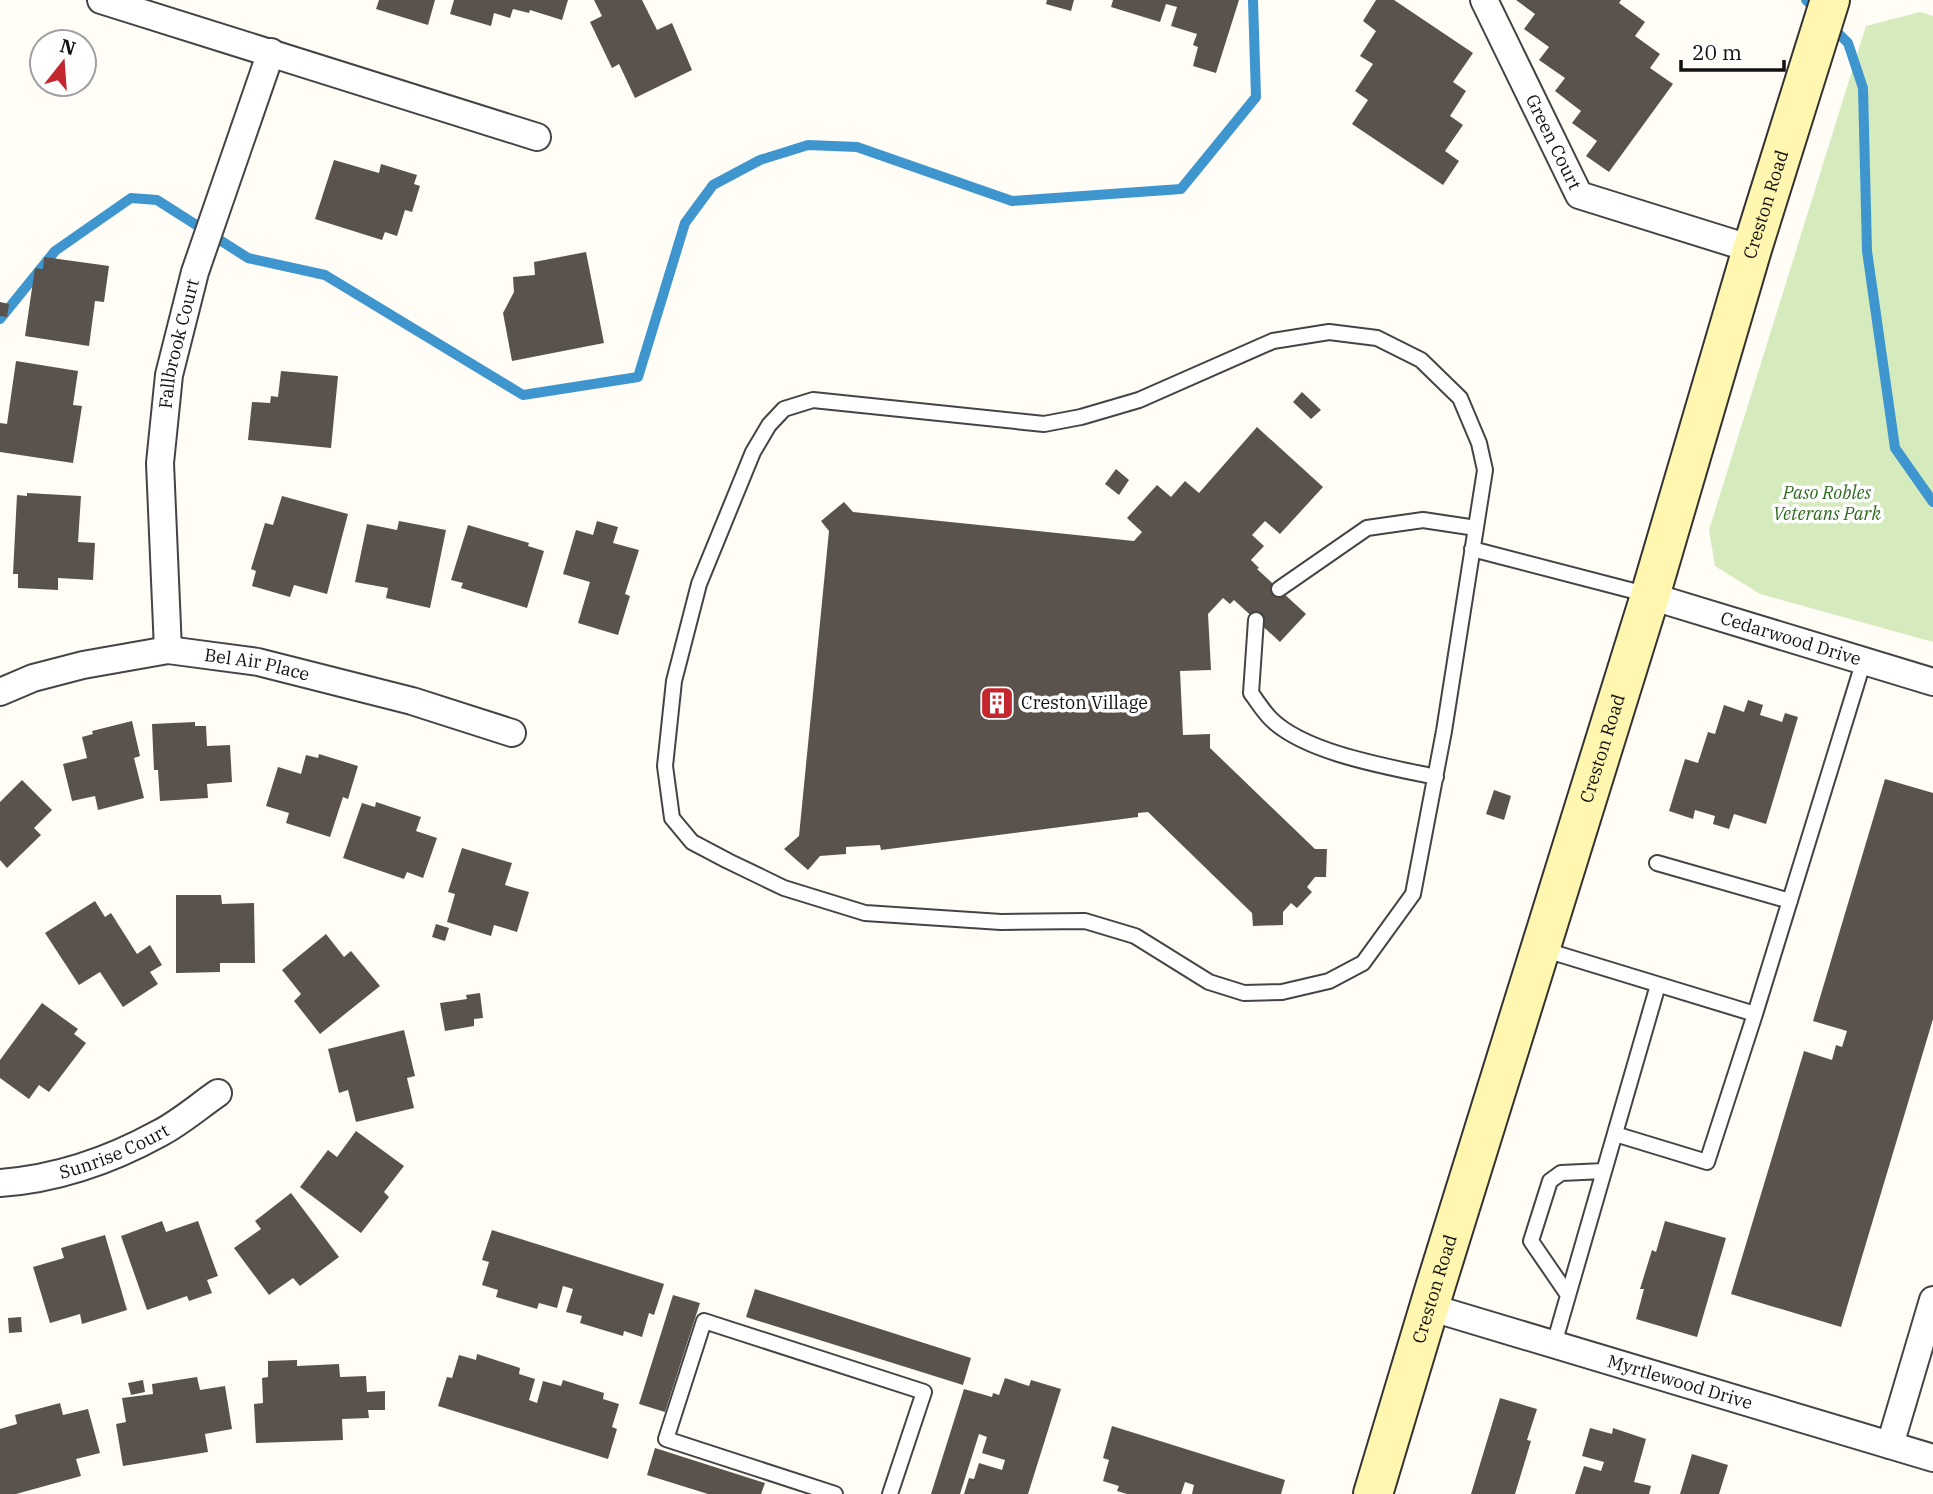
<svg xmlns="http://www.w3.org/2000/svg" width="1933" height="1494" viewBox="0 0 1933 1494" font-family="'IBM Plex Serif',serif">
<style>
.green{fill:#d5ebbd}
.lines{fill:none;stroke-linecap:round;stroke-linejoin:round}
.stream{stroke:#3f96cf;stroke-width:10}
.building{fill:#5a524d}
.lane-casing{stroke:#444;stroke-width:18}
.street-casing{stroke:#444;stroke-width:30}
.secondary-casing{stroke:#333;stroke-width:42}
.lane{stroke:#fff;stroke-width:14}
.street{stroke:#fff;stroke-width:26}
.secondary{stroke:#fff6b0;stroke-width:38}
.labels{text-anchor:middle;stroke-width:7;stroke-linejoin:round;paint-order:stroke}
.street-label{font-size:18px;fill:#111;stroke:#fff}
.park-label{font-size:18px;font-style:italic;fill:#2f6b1f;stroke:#fff}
.poi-label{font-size:18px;fill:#111;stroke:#fff;text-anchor:start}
</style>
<rect width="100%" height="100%" fill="#fffdf5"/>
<!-- green -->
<path class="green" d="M1920 12 1933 16V642L1760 594 1715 566 1709 530 1866 26Z"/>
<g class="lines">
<!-- stream -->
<path class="stream" d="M1806 0 1819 13
M1830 25 1848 43 1863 88 1867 251 1895 448 1933 502
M0 319 55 251 131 198 157 200 248 258 325 275 523 395 638 377 685 223 713 185 760 160 808 145 857 147 1012 201 1181 189 1256 97 1253 0"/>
</g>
<!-- building -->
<path class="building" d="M379 0H435L428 25 376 9Z
M454 0H568L562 20 530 10 529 13 513 9 510 18 494 13 491 26 450 14Z
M594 0H642L657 30 672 23 692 70 635 98 619 64 612 68 590 22 602 16Z
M1047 0H1074L1071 11 1046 4Z
M1113 0H1239L1216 73 1193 66 1198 47 1193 45 1197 34 1171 26 1177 7 1166 4 1160 22 1111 7Z
M1376 0H1394L1473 53 1453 82 1466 91 1450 116 1463 125 1445 151 1459 161 1443 185 1352 124 1368 100 1355 91 1373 64 1360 56 1376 31 1363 21Z
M1516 0H1621L1619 3 1645 22 1635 36 1660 54 1650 68 1673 84 1609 172 1586 156 1597 141 1572 123 1581 111 1555 91 1565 78 1539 60 1549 47 1524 29 1535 14Z
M334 160 379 173 381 164 417 175 414 184 420 186 412 212 405 210 397 236 385 232 382 240 315 219Z
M586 252 604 343 512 361 503 313 514 292 513 277 535 275 534 262Z
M44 257 109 266 104 302 95 301 89 346 25 336 35 268 43 269Z
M0 302 9 304 7 317 0 316Z
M16 361 78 371 73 405 82 406 73 463 0 452V423L7 424Z
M281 371 338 376 331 448 248 440 252 402 270 403 271 396 278 397Z
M1302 392 1321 410 1311 419 1293 402Z
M1257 427 1323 487 1280 534 1265 521 1252 535 1264 546 1251 560 1259 568 1257 569 1306 614 1280 642 1234 600 1230 604 1223 598 1208 614 1211 670 1180 671 1183 735 1210 734V748L1315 849H1327L1326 877H1315L1307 887 1312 892 1297 908 1291 903 1283 912V925L1253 926 1252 913 1148 812 1138 813V817L881 850 880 845 846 847V854L820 856 808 870 784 849 799 836 829 531 821 521 844 502 853 512 1134 541 1142 532 1127 518 1157 485 1171 497 1185 481 1199 493Z
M1116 469 1129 480 1119 495 1105 484Z
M27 493 81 496 78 542 95 543 93 580 58 578V590L18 588V574H13L17 495 27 496Z
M282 496 348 514 327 594 294 585 290 597 252 586 256 571 251 569 265 523 273 525Z
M399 521 446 530 430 608 386 598 388 588 355 582 367 524 397 530Z
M597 521 618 527 613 543 639 550 625 594 630 596 618 635 578 623 590 582 563 574 576 530 593 535Z
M468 525 529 543 528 546 544 551 527 608 461 588 463 583 451 580Z
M1748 700 1763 705 1760 715 1782 722 1785 713 1798 717 1766 824 1734 814 1729 829 1713 824 1715 816 1695 810 1693 819 1669 811 1685 759 1698 763 1708 732 1715 734 1724 705 1744 712Z
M132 721 140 756 134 758 144 798 98 810 95 796 72 801 63 764 87 758 82 737 93 734 92 731Z
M195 722V726H206L207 746 230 745 232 782 207 784 208 798 160 801 158 770H154L152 724Z
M319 754 358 766 348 799 343 797 330 837 286 823 289 813 266 806 278 767 301 774 306 755 318 758Z
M1885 779 1933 793V1019L1841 1327 1731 1294 1804 1051 1832 1060 1836 1045 1842 1047 1847 1031 1813 1021Z
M22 780 52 810 34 828 41 835 7 868 0 860V802Z
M1494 790 1511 796 1504 820 1486 814Z
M376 802 421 817 416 831 437 838 423 878 407 872 404 879 343 858 362 803 375 807Z
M462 848 512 863 505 885 529 892 517 932 494 925 491 936 447 922 455 894 448 892Z
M176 895H221L222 904 254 903 255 963H220V972L176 973Z
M95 901 105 917 111 913 137 954 150 945 162 965 150 972 158 984 123 1007 100 972 79 985 45 933Z
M436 924 449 928 445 941 432 937Z
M326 934 344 957 351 951 380 986 320 1034 294 1001 301 994 282 970Z
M480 993 483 1018 474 1019V1026L445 1031 440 1003 467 999 466 995Z
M42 1003 78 1029 74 1034 86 1043 49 1092 39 1085 29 1099 0 1078V1060Z
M404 1030 415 1076 407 1078 414 1108 356 1122 348 1090 339 1093 328 1049Z
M356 1131 404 1166 384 1192 389 1197 361 1233 300 1187 328 1150 337 1157Z
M291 1193 339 1257 300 1286 293 1278 269 1295 234 1248 261 1229 255 1221Z
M162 1221 166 1232 198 1221 218 1276 207 1280 212 1293 189 1301 187 1296 147 1310 121 1236Z
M1665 1221 1726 1238 1697 1337 1636 1319 1644 1289H1640L1652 1250 1656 1252Z
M492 1230 664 1284 654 1315 649 1313 642 1337 624 1331 623 1336 580 1323 582 1316 566 1312 573 1289 563 1286 557 1308 539 1303 537 1309 496 1297 498 1290 482 1285 489 1262 482 1260Z
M105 1235 127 1310 82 1324 80 1314 50 1323 33 1267 64 1258 61 1248Z
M755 1289 971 1358 963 1385 746 1317Z
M673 1295 700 1303 665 1412 639 1404Z
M21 1317 22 1332 9 1333 8 1318Z
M477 1354 520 1368 519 1374 535 1379 529 1400 537 1403 543 1381 561 1386 563 1380 604 1393 603 1399 619 1404 612 1427 617 1429 608 1459 438 1406 447 1377 452 1378 459 1355 476 1360Z
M297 1360V1366L339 1364 340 1377 366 1376 367 1392 385 1391V1410H368L369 1418 342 1419 343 1440 256 1443 254 1404 263 1403 262 1378 268 1377V1361Z
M197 1377 200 1390 225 1386 232 1429 205 1434 208 1452 123 1466 116 1424 126 1422 122 1398 153 1394 152 1384Z
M1005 1378 1029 1386 1031 1380 1061 1389 1028 1494H964L969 1478 974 1479 979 1463 1002 1470 1005 1460 982 1453 987 1437 979 1434 960 1494H931L964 1389 992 1397 993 1393 999 1395Z
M143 1380 145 1392 131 1395 128 1383Z
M1500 1398 1537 1409 1527 1440 1531 1441 1515 1494H1471Z
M60 1403 63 1415 88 1409 100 1453 76 1459 81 1476 16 1494H0V1429L17 1424 15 1415Z
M1112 1426 1285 1480 1281 1494H1192L1194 1485 1185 1482 1181 1494H1127L1117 1491 1119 1486 1103 1481 1109 1460 1103 1458Z
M1590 1428 1612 1434 1613 1428 1646 1439 1634 1482 1651 1486 1649 1494H1575L1584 1466 1601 1471 1604 1462 1582 1456Z
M655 1448 765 1483 761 1494H708L647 1475Z
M1692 1454 1728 1465 1719 1494H1680Z"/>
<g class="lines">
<!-- lane casing -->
<g class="lane-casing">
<path id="lane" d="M1329 332 1377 338 1421 360 1460 398 1479 443 1485 470 1444 731 1413 894 1363 963 1329 981 1282 992 1244 993 1209 982 1135 936 1085 921 1001 922 865 913 784 888 728 861 692 842 672 818 665 766 674 681 699 584 753 452 769 425 784 409 813 400 1044 424 1081 417 1139 400 1273 341Z
M1472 549 1649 595
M1279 589 1367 528 1423 520 1476 528
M1256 620 1251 693C1257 701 1263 711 1271 719 1305 753 1389 767 1436 777
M1657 863 1790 901
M1542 949 1755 1014 1864 660
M1615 1134 1707 1162 1755 1014
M1568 1295 1531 1241 1550 1181 1561 1173 1604 1171
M1554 1344 1658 985
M835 1494 666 1439 704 1321 924 1392 890 1494"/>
</g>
<!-- street casing -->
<g class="street-casing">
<g id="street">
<path d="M101 0 537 137"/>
<path id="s1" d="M1484 0 1579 195 1752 249"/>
<path id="s2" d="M1650 596 1933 682"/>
<path id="s3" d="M168 650 160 463 169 375 195 272 271 52"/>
<path id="s4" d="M0 692 33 678 83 665 168 650 258 662 412 701 512 733"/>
<path id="s5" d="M0 1183C56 1179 111 1160 160 1133 181 1122 199 1106 218 1093"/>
<path id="s6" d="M1429 1307 1933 1458"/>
<path d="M1890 1445 1933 1300"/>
</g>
</g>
<!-- secondary casing -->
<g class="secondary-casing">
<g id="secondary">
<path id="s7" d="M1373 1494 1434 1291 1650 596 1752 249 1830 0"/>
</g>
</g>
<!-- lane -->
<use href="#lane" class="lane"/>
<!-- street -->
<use href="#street" class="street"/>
<!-- secondary -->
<use href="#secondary" class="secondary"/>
</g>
<!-- icons -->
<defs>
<g id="building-square" transform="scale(1.75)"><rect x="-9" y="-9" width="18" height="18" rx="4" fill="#c4262e" stroke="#fff"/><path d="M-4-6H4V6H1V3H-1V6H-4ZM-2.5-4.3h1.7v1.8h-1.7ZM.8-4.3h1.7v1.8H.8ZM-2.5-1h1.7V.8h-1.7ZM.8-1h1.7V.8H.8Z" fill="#fff"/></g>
</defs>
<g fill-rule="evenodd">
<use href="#building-square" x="997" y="703"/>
</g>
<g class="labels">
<!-- street labels -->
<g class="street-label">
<text dy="6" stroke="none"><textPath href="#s1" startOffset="158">Green Court</textPath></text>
<text dy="6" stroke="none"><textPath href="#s7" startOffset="1348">Creston Road</textPath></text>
<text dy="6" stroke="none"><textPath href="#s3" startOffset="308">Fallbrook Court</textPath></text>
<text dy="6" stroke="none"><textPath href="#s2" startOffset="147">Cedarwood Drive</textPath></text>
<text dy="6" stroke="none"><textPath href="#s4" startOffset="264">Bel Air Place</textPath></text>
<text dy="6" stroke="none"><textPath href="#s7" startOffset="780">Creston Road</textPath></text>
<text dy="6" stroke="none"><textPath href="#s5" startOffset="119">Sunrise Court</textPath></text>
<text dy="6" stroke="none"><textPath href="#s7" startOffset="214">Creston Road</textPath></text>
<text dy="6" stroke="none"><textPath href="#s6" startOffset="262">Myrtlewood Drive</textPath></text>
</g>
<!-- park labels -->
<g class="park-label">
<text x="1827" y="499">Paso Robles<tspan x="1827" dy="21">Veterans Park</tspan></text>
</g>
<!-- poi labels -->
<g class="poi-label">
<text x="1021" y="709">Creston Village</text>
</g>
</g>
<!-- north arrow -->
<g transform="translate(63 63) rotate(17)"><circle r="33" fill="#ffffff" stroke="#a0a0a0" stroke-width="2"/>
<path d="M0-5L12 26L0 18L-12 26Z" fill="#c4262e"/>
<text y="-10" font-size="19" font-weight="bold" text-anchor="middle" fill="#111111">N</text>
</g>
<!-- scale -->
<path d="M1681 60v10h103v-10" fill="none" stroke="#111111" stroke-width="3.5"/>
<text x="1692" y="60" font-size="21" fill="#111111" stroke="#ffffff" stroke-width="5" paint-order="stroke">20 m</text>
</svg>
